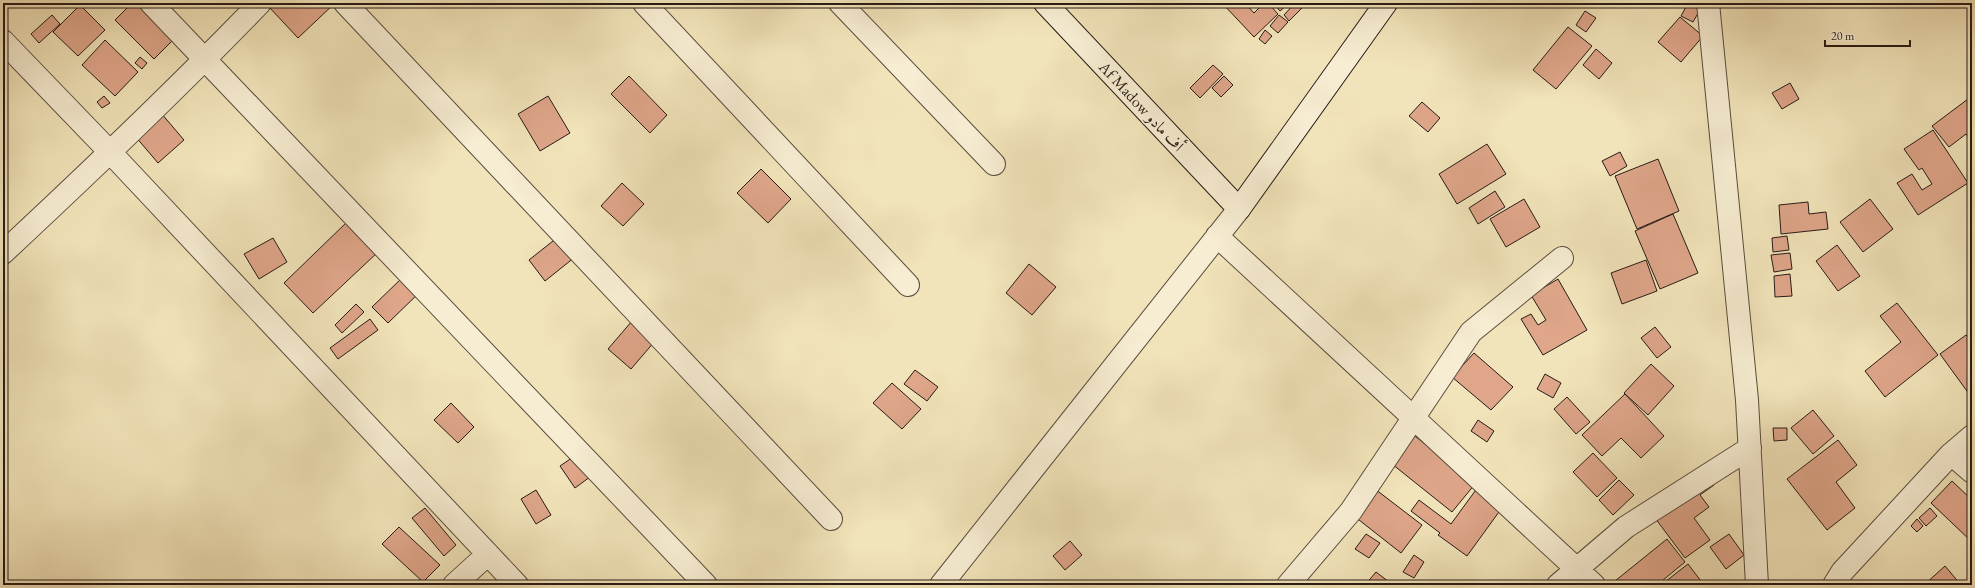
<svg xmlns="http://www.w3.org/2000/svg" width="1975" height="588" viewBox="0 0 1975 588" font-family="'EB Garamond',Amiri,serif">
<style>
.building{fill:#dfa68a;stroke:#271b15}
.lines{fill:none;stroke-linecap:round;stroke-linejoin:round}
.street-casing{stroke:#5a4d3e;stroke-width:24}
.secondary-casing{stroke:#271b15;stroke-width:24}
.street{stroke:#f7edd2;stroke-width:22}
.secondary{stroke:#f7edd2;stroke-width:22}
.labels{text-anchor:middle;stroke-width:3;stroke-linejoin:round;paint-order:stroke}
.street-label{font-size:16px;fill:#271b15;stroke:#f7edd2}
</style>
<rect width="100%" height="100%" fill="#f2e4ba"/>
<filter id="stains"><feTurbulence type="fractalNoise" baseFrequency=".005" numOctaves="4"/><feColorMatrix values="0 0 0 0 .2 0 0 0 0 .09 0 0 0 0 .02 0 0 0 .5 -.17"/></filter>
<radialGradient id="worn" r=".72"><stop offset=".6" stop-color="#630" stop-opacity="0"/><stop offset="1" stop-color="#630" stop-opacity=".3"/></radialGradient>
<!-- building -->
<path class="building" d="M132 3H150L180 33 154 59 115 20Z
M274 3H335L298 38 269 7Z
M1222 3H1245L1254 13 1264 3H1268L1278 14 1254 37Z
M1273 3H1289L1280 11Z
M1295 3 1302 8 1289 21 1284 15Z
M1688 3H1692L1701 8 1693 22 1681 16Z
M80 5 105 30 78 56 53 32Z
M1585 11 1596 18 1586 32 1576 25Z
M52 15 60 24 39 43 31 34Z
M1279 15 1288 22 1278 33 1270 26Z
M1680 17 1703 36 1681 62 1658 42Z
M1568 27 1592 46 1556 89 1533 70Z
M1265 30 1272 36 1265 44 1259 39Z
M105 40 138 72 115 96 82 65Z
M1596 49 1612 63 1599 79 1583 65Z
M140 57 147 63 142 69 135 63Z
M1213 65 1223 74 1200 98 1190 88Z
M629 76 667 115 650 133 611 94Z
M1224 76 1233 85 1221 97 1212 88Z
M1790 83 1799 99 1782 109 1772 93Z
M104 96 110 103 102 108 97 102Z
M548 96 570 133 540 151 518 114Z
M1972 96V142L1966 134 1949 147 1932 126Z
M1422 102 1440 118 1428 132 1409 116Z
M161 113 184 140 158 163 135 136Z
M1933 130 1968 183 1918 215 1897 183 1912 174 1922 190 1932 184 1922 168 1919 170 1904 149Z
M1487 144 1506 174 1457 204 1439 174Z
M1620 152 1627 166 1610 176 1602 161Z
M1658 159 1679 211 1637 229 1615 176Z
M761 169 791 199 768 223 737 193Z
M622 183 644 204 623 226 601 206Z
M1495 191 1505 207 1478 224 1469 208Z
M1524 199 1540 227 1506 247 1490 219Z
M1870 199 1893 229 1863 252 1840 222Z
M1808 202 1809 214 1826 212 1828 229 1781 234 1779 205Z
M1673 214 1698 273 1660 289 1635 231Z
M348 221 378 252 313 313 284 283Z
M1787 236 1789 250 1773 252 1772 238Z
M558 237 575 257 545 281 529 260Z
M273 238 287 262 259 279 244 254Z
M1837 245 1860 276 1838 291 1816 261Z
M1790 253 1792 269 1774 272 1771 255Z
M1646 260 1657 291 1622 304 1611 273Z
M1029 264 1056 287 1032 315 1006 293Z
M1790 274 1792 296 1775 297 1774 276Z
M405 275 421 291 388 323 372 307Z
M1558 279 1587 330 1543 355 1521 319 1531 314 1538 325 1546 320 1531 295Z
M1897 303 1938 355 1885 397 1865 371 1901 342 1880 316Z
M356 304 364 312 342 333 335 325Z
M370 319 378 330 338 359 330 348Z
M632 321 655 341 631 369 608 349Z
M1655 327 1671 347 1657 358 1641 338Z
M1966 335 1972 343V398L1940 354Z
M1474 353 1513 387 1491 410 1452 377Z
M1651 364 1674 386 1648 415 1624 393Z
M915 370 938 387 927 401 904 384Z
M1545 374 1561 383 1553 398 1537 389Z
M892 383 921 409 902 429 873 403Z
M1625 394 1664 436 1641 458 1621 438 1602 456 1582 435Z
M1567 397 1590 422 1576 434 1554 409Z
M451 403 474 427 458 443 434 420Z
M1813 410 1834 436 1813 454 1791 428Z
M1478 420 1494 431 1487 442 1471 431Z
M1773 428H1787V440L1774 441Z
M1410 432 1475 484 1452 512 1387 460Z
M1838 440 1857 465 1836 482 1855 508 1827 530 1787 479Z
M579 453 594 474 575 488 560 466Z
M1593 453 1617 478 1597 497 1573 472Z
M1703 471 1714 485 1700 495 1709 507 1694 518 1710 540 1685 558 1649 510Z
M1619 480 1634 495 1613 515 1599 500Z
M1952 481 1972 500V542L1931 503Z
M1478 487 1504 505 1467 556 1438 535 1440 533 1411 511 1419 500 1451 524Z
M1375 489 1422 525 1401 553 1354 516Z
M536 490 551 515 536 524 521 499Z
M425 508 456 545 444 556 412 518Z
M1930 508 1937 516 1926 526 1919 518Z
M1917 519 1923 526 1917 532 1911 526Z
M399 527 440 565 423 582 382 544Z
M1366 534 1380 543 1369 558 1355 549Z
M1729 534 1744 555 1726 569 1710 547Z
M1667 539 1685 562 1657 585H1618L1615 581Z
M1070 541 1082 555 1065 570 1053 556Z
M1414 555 1424 562 1414 578 1403 572Z
M1688 564 1704 585H1661Z
M1945 566 1961 585H1924Z
M1376 572 1393 585H1365Z"/>
<g class="lines">
<!-- street casing -->
<g class="street-casing">
<path id="street" d="M151 3 706 585
M345 3 831 519
M644 3 908 285
M840 3 994 164
M1708 3 1747 400 1757 585
M3 41 110 152 517 585
M1217 236 1594 585
M3 253C91 171 177 89 260 3
M1951 454 1972 472
M454 585 488 554
M941 585 1239 209
M1288 585 1351 511 1471 332 1562 258
M1558 585 1626 527 1750 448
M1834 585 1842 572 1951 454 1972 436"/>
</g>
<!-- secondary casing -->
<g class="secondary-casing">
<path id="secondary" d="M1045 3 1239 209 1386 3"/>
</g>
<!-- street -->
<use href="#street" class="street"/>
<!-- secondary -->
<use href="#secondary" class="secondary"/>
</g>
<g class="labels">
<!-- street labels -->
<g class="street-label">
<text transform="translate(1142 106) rotate(47)" y="6">Af Madow أف مادو</text>
</g>
</g>
<!-- margin -->
<rect width="1975" height="588" fill="none" stroke="#f2e4ba" stroke-width="16"/>
<rect x="4" y="4" width="1967" height="580" fill="none" stroke="#271b15" stroke-width="2"/>
<rect x="8" y="8" width="1959" height="572" fill="none" stroke="#271b15"/>
<!-- scale -->
<path d="M1825 40v6h85v-6" fill="none" stroke="#271b15" stroke-width="2"/>
<text x="1831" y="40" font-size="12" fill="#271b15" stroke="#f7edd2" stroke-width="3" paint-order="stroke">20 m</text>
<rect width="100%" height="100%" filter="url(#stains)"/>
<rect width="100%" height="100%" fill="url(#worn)"/>
</svg>
